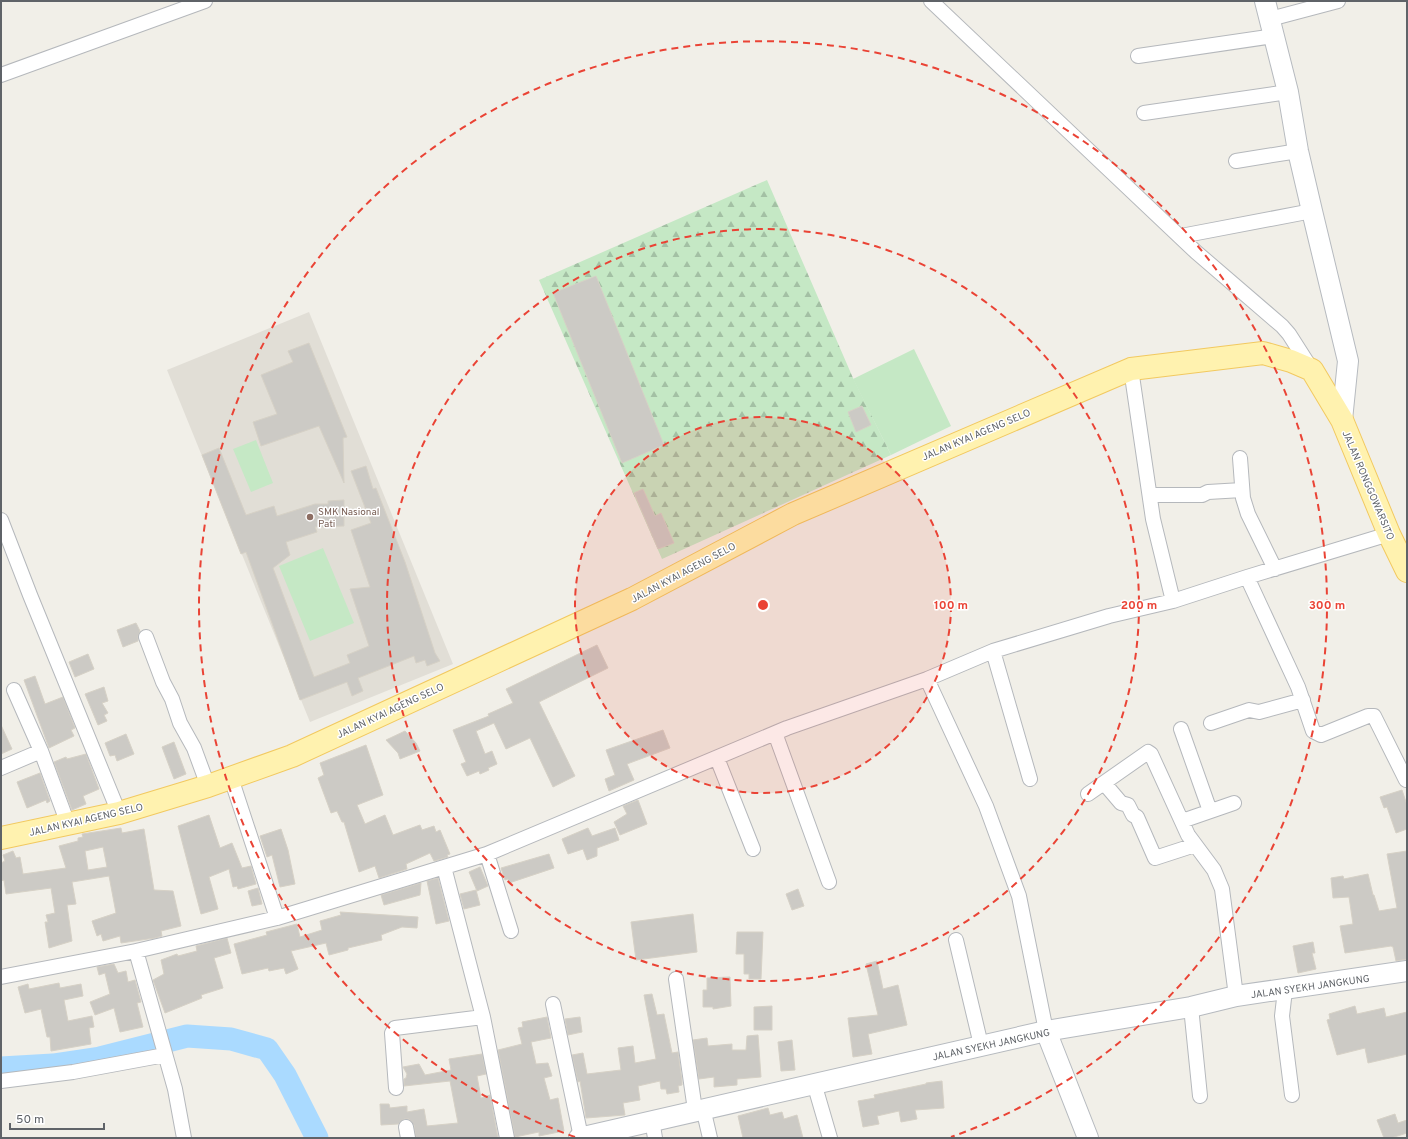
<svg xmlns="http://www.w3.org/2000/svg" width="1408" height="1139" viewBox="0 0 1408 1139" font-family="Overpass,sans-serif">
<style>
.education{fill:#e1ded6}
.grass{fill:#c5e8c5}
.forest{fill:url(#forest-firs)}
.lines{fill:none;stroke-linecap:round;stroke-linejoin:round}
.river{stroke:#aadaff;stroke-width:23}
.building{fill:#cccac5;stroke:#d6d1c6;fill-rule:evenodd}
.street-casing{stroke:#b5b8bc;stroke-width:16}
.secondary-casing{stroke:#b6babf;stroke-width:22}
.primary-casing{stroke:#f2c960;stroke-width:24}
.street{stroke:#fff;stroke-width:14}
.secondary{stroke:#fff;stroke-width:20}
.primary{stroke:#fff2af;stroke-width:22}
.ring{fill:none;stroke:#ea4335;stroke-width:2;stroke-dasharray:7 5}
.education-dot{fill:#8d6e63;stroke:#fff;stroke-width:1.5}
.labels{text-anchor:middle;stroke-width:3;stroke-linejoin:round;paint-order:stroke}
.street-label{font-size:10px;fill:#5f6368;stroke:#fff}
.education-label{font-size:10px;fill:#785e54;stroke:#fff;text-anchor:start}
.centre{fill:#ea4335;stroke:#fff;stroke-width:2}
.ring-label{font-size:12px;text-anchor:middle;font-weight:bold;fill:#ea4335;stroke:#fff;stroke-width:3;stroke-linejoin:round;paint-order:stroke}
</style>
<defs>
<pattern id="forest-firs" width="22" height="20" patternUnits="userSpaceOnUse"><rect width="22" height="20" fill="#c5e8c5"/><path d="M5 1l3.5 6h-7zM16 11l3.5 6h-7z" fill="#a3c0a4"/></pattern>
</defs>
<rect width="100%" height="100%" fill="#f1efe8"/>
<!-- education -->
<path class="education" d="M309 312 453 664 310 722 167 370Z"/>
<!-- grass -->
<path class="grass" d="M914 349 951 426 891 455 853 379Z
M256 440 273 483 251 492 233 449Z
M323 548 354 623 310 641 279 566Z"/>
<!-- forest -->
<path class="forest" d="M767 180 853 378 891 455 662 559 539 280Z"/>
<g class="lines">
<!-- river -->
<path class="river" d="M1 1068 53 1065 100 1058 187 1036 231 1039 267 1049 285 1075 317 1138"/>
</g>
<!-- building -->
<path class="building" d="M596 276 664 445 622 463 553 293Z
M309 343 347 437 343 438 344 483 319 426 261 446 253 422 277 414 261 375 293 362 288 351Z
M862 406 871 425 856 432 848 412Z
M219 448 246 515 274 506 277 516 315 504H328V501L344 500V526L315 527 317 532 286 542 290 555 273 568 314 677 350 663 347 655 369 646 350 589 370 587 351 530 371 523 351 471 366 466 373 489 376 488 405 562 435 653 440 661 427 666 425 660 416 663 414 656 358 678 363 691 352 696 347 682 300 700 246 552 241 554 202 455Z
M643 489 655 516 661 513 674 543 658 549 634 493Z
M136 623 140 631 138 636V641L123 647 117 630Z
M597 645 608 668 539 702 575 776 553 787 530 738 506 749 494 723 476 731 485 754 492 751 497 764 488 768 489 770 480 774 479 771 467 776 461 764 466 762 453 730 489 716 488 714 513 703 506 689Z
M88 654 94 669 75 677 69 662Z
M35 676 45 704 63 697 75 728 71 730 74 736 49 748 24 680Z
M104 687 108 701 102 703 108 713 104 715 107 721 98 725 85 694Z
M1 725 12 749 1 754Z
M663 730 670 748 627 764 634 780 609 791 605 779 615 775 606 750Z
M405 731 416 743 420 751 400 759 398 753 386 740Z
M126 734 134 754 117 761 115 755 110 756 105 743Z
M174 742 186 774 174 779 162 747Z
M366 745 383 795 357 805 365 824 385 815 393 835 420 825 422 830 434 826 436 832 440 830 450 854 447 855 448 857 434 861 430 853 406 864 407 869 379 878 375 866 359 872 344 822H342L337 811 331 813 318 778 324 775 320 763Z
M86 754 99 789 83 796 86 804 72 810 54 762 66 757 67 759Z
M40 773 50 801 47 803 46 800 27 808 17 782Z
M1402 790 1407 805V829L1396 833 1387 807 1384 808 1380 797Z
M638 800 647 824 620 835 614 822 627 814 623 806Z
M209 815 220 848 232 843 242 868 251 866 256 884 238 889 237 886 233 887 229 869 209 877 218 909 201 914 178 826Z
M121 828 122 833 144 829 154 890 173 891 181 926 161 931 162 936 155 938 121 943 120 936 103 941 101 934 97 936 92 921 116 913 109 876 72 882 76 904 67 905 72 941 49 948 45 922H48L46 915 55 913 51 888 6 894 4 880 1 881V863L5 861 3 855 13 851 16 858 20 857 23 874 66 868 59 846 78 841V838L83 837 82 834ZM103 847 107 867 88 870 85 851Z
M588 828 592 836 615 828 619 840 597 848V856L587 860 583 849 568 854 562 839Z
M281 829 288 850 295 884 280 887 272 855 267 857 260 836Z
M1407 851V959L1396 961 1393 947 1391 946 1345 953 1340 926 1353 924 1349 897 1333 898 1331 878 1343 876 1344 879 1368 874 1373 895H1374L1379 911 1397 908 1387 854Z
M549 854 554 868 509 883 508 879 505 880 501 868Z
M480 867 488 886 477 891 469 872Z
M438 878 449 921 436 924 427 881Z
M421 883 420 895 384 905 381 895Z
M258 888 262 904 252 906 248 891Z
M798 889 804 906 792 910 786 894Z
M476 890 480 905 464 909 460 894Z
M340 912 418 917 417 928 402 927 381 935 382 940 348 948V950L329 955 326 943 291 951 298 969 286 974 284 968 269 971 268 968 242 974 234 944 267 935 266 932 297 924 300 937 322 930 320 921 341 915Z
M693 914 697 952 636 960 631 922Z
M737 932H763L761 979H749V974H744V954H736Z
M227 938 231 953 214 958 223 988 201 995 202 998 165 1013 153 980 164 974 161 960 177 954 178 956 197 951 196 946Z
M1313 942 1315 953H1312L1316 969 1298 973 1293 946Z
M877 961 883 989 898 985 907 1025 868 1034 872 1054 853 1057 848 1018 878 1015 866 964Z
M114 964 118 973 126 971 128 982 135 980 141 1002 137 1003 143 1027 120 1032 114 1008 95 1015 90 1002 110 994 105 973 99 975 97 967Z
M730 977 731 1006 713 1009V1007H703V990H707V978Z
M59 983 60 988 81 984 83 996 64 1000 68 1021 92 1016 94 1027 89 1028 91 1044 51 1051 50 1037H47L41 1009 25 1013 18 987 28 984 29 989Z
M652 994 657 1015 664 1014 672 1053 678 1052 682 1081V1085L678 1086 679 1092 667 1094 666 1089H661L660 1081 638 1086 640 1100 623 1103 625 1115 586 1118 580 1081 578 1082 572 1055 583 1053 587 1074 621 1070 618 1048 633 1046 635 1063 656 1059 644 995Z
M772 1006V1030H754V1007Z
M1355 1006 1357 1014 1384 1008 1386 1017 1407 1012V1054L1368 1063 1365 1048 1337 1055 1327 1020 1330 1019 1329 1014Z
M547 1017 551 1038 531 1042 536 1064 548 1063 552 1076 544 1078 550 1100 558 1098 564 1131 539 1136V1132L515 1137 498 1050 522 1044 518 1028 523 1027 522 1022Z
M580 1017 582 1032 568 1035 565 1019Z
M758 1035 761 1077 737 1079V1085L714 1087V1077L699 1079 693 1040 707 1038 708 1046 732 1044V1050H746L747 1036Z
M792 1040 795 1070 781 1071 778 1042Z
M482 1054 486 1074 477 1076 481 1098 490 1095 498 1138H416L414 1125 409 1119H404L398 1124 381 1125 380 1104H389L390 1108 407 1106V1112L424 1109 427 1126 458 1123 450 1081 404 1086V1079L406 1078 407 1074 403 1067 419 1064 425 1075 451 1070 449 1059Z
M942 1081 944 1108 915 1110 917 1119 901 1122 899 1111 877 1116 879 1124 863 1127 858 1101 875 1098 874 1095 926 1084V1083Z
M768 1108 770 1115 782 1112 784 1119 797 1115 803 1138H743L738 1116Z
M1395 1114 1398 1123 1407 1120V1133L1391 1138H1384L1377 1120Z"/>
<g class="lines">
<!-- street casing -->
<g class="street-casing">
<path id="street" d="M931 1 1196 252 1282 326 1289 334 1312 370
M1270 19 1338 1
M1138 56 1274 36
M1 75 205 1
M1144 113 1288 92
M1236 161 1298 151
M1181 236 1312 211
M1131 369 1153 519 1173 601
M1240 458 1243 498 1248 514 1275 569
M1150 495H1202L1208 492 1242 490
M1 520 30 595 119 813
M1247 577 1298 687 1313 731 1321 735 1368 716H1374L1406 780 1407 779
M146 637 163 682 172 699 180 723 194 748 208 786
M993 651 1030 779
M927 679 986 806 1019 896 1046 1031
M14 690 41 751 68 824
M1211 723 1249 710 1259 712 1303 700
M1181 729 1210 811
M775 733 829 882
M717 758 753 849
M1 768 41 751
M231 778 277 918
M1104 783 1121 803 1128 805 1133 815 1137 817 1155 858 1195 845
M1088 794 1148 752 1151 754 1188 835 1214 870 1222 889 1236 996
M1182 821 1234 803
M487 854 511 931
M444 867 483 1017
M956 940 981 1045
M136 951 175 1089 184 1138
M1 977 136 951 277 918 487 854 787 728 927 679 993 651 1109 616 1173 601 1247 577 1389 534
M676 979 695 1110
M1285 990 1282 1016 1292 1095
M553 1004 581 1137
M1191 1007 1200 1096
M1 1081 73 1072 165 1055
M814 1083 830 1138
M396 1088 392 1033 395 1028 483 1017 507 1138
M703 1108 710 1138
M652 1120 655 1138
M406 1127 408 1138"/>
</g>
<!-- secondary casing -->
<g class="secondary-casing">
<path id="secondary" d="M1265 1 1288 92 1298 151 1312 211 1348 361 1342 420
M1046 1031 1088 1138
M579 1138 1046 1031 1191 1007 1236 996 1407 971"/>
</g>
<!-- primary casing -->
<g class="primary-casing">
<path id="primary" d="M1 838 119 813 208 786 292 756 632 599 793 514 1131 369 1263 353 1291 361 1312 370 1342 420 1389 534 1407 571"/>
</g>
<!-- street -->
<use href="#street" class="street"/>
<!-- secondary -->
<use href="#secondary" class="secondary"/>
<!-- primary -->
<use href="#primary" class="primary"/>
</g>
<!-- distance rings -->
<circle cx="763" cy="605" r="188" fill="#ea4335" fill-opacity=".12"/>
<g class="ring">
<circle cx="763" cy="605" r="188"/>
<circle cx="763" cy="605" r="376"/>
<path d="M575 1137A564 564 0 1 1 951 1137"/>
</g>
<!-- markers -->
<circle class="education-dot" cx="310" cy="517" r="4"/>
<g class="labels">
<!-- street labels -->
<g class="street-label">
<text transform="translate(976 434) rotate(-23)" y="4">JALAN KYAI AGENG SELO</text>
<text transform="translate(1369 485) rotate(67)" y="4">JALAN RONGGOWARSITO</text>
<text transform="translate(683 572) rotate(-28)" y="4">JALAN KYAI AGENG SELO</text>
<text transform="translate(390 710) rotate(-25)" y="4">JALAN KYAI AGENG SELO</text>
<text transform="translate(86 819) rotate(-13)" y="4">JALAN KYAI AGENG SELO</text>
<text transform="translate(1310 986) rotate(-8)" y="4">JALAN SYEKH JANGKUNG</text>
<text transform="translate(991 1044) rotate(-12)" y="4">JALAN SYEKH JANGKUNG</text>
</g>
<!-- education labels -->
<g class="education-label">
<text x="318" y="515">SMK Nasional<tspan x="318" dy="12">Pati</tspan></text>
</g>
</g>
<circle cx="763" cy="605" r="6" class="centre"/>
<g class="ring-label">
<text x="951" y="609">100 m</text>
<text x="1139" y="609">200 m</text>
<text x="1327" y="609">300 m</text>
</g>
<!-- border -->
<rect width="1408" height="1139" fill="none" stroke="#5f6368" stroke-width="4"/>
<!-- scale -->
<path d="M10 1123v6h94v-6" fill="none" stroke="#5f6368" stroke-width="2"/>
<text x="16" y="1123" font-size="12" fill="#5f6368" stroke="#ffffff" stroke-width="3" paint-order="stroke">50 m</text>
</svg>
